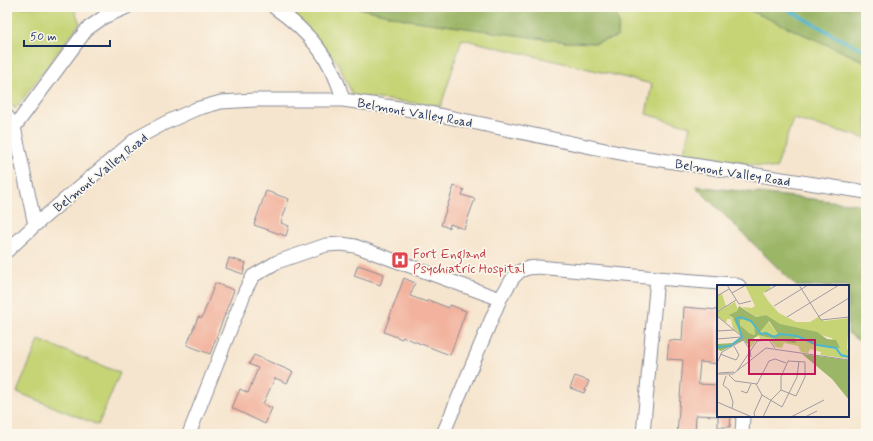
<svg xmlns="http://www.w3.org/2000/svg" width="873" height="441" viewBox="0 0 873 441" font-family="Mynerve,sans-serif">
<style>
.green{fill:#c6d476;stroke:#70826a}
.forest{fill:#9cb667;stroke:#5c7262}
.lines{fill:none;stroke-linecap:round;stroke-linejoin:round}
.stream{stroke:#4fb6ce;stroke-width:3.5}
.building{fill:#f2b29d}
.minor-casing{stroke:#888a96;stroke-width:15}
.minor{stroke:#fff;stroke-width:13}
.labels{text-anchor:middle;stroke-width:3.5;stroke-linejoin:round;paint-order:stroke}
.street-label{font-size:13px;fill:#1b2f5e;stroke:#fbf7ec}
.health-label{font-size:13px;fill:#be3a42;stroke:#fbf7ec;text-anchor:start}
.inset-river{fill:none;stroke:#4fb6ce;stroke-width:2}
.inset-road{fill:none;stroke:#9e9ca1;stroke-width:1}
.view{fill:#c2185b;fill-opacity:0.15;stroke:#c2185b;stroke-width:2}
.inset-edge{fill:none;stroke:#1b2f5e;stroke-width:2}
</style>
<rect width="100%" height="100%" fill="#fbf7ec"/>
<filter id="ink" filterUnits="userSpaceOnUse"><feTurbulence type="fractalNoise" baseFrequency=".025" numOctaves="2"/><feDisplacementMap in="SourceGraphic" scale="8" xChannelSelector="R" yChannelSelector="G"/><feConvolveMatrix kernelMatrix="1 2 1 2 8 2 1 2 1" color-interpolation-filters="sRGB"/></filter>
<filter id="wash" filterUnits="userSpaceOnUse"><feTurbulence type="fractalNoise" baseFrequency=".012" numOctaves="4" result="noise"/><feDisplacementMap in="SourceGraphic" scale="16" xChannelSelector="R" yChannelSelector="G"/><feGaussianBlur stdDeviation="0.9" result="paint"/><feColorMatrix in="noise" values="0 0 0 0 0 0 0 0 0 0 0 0 0 0 0 0 0 1.4 0 .05"/><feComposite in="paint" operator="in"/></filter>
<g filter="url(#wash)">
<rect width="100%" height="100%" fill="#f6e5ce"/>
<!-- green -->
<path class="green" d="M7 7H73L80 23 15 109 7 98Z
M288 7H355L409 20 566 42 596 43 617 37 619 24 614 7H742L866 62V138L793 119 776 169 684 152 690 126 646 114 652 84 462 39 441 106 353 96 338 63Z
M39 340 120 373 98 425 17 392Z"/>
<!-- forest -->
<path class="forest" d="M355 7H614L619 24 617 37 596 43 566 42 409 20Z
M742 7H866V62Z
M695 186 866 205V346L848 333V286H796Z"/>
<g class="lines">
<!-- stream -->
<path class="stream" d="M784 7 846 42 866 50"/>
</g>
<g id="blocks">
<!-- building -->
<path class="building" d="M454 186 464 190 462 195 475 199 464 229 450 224 449 228 441 225Z
M266 191 289 199 281 223 289 226 286 236 254 225Z
M229 258 246 263 243 274 226 268Z
M358 265 384 274 380 285 354 276Z
M404 278 415 283 410 296 427 302 428 300 449 308 450 305 466 311 450 355 403 337 402 339 384 332Z
M215 283 234 290 210 354 187 345 198 317 202 318Z
M684 307 718 310V364L700 362 698 384 718 385V416L696 415 695 434H677L683 360 667 359 669 340 682 341Z
M254 355 293 372 287 383 275 378 263 404 272 408 265 424 232 408 240 389 248 393 258 368 249 364Z
M575 376 589 381 584 393 570 388Z
M718 416H731L730 427H718Z"/>
</g>
</g>
<g filter="url(#ink)">
<use href="#blocks" fill-opacity="0" stroke="#888a96" stroke-width="1"/>
<g class="lines">
<!-- minor casing -->
<g class="minor-casing">
<path id="minor" d="M274 7C308 31 333 59 343 100
M7 116 14 127 35 225
M7 137 87 29 104 17 127 7
M7 251 35 225 137 138 165 123 196 109 221 102 255 100H343L420 111 629 155 866 192
M189 434 246 289 253 276 277 262 326 245 342 244 355 246 500 299
M443 434 500 299 513 278 520 271 528 268 538 267 657 278 732 284 739 286
M643 434 657 278
M742 434 743 416"/>
</g>
<!-- minor -->
<use href="#minor" class="minor"/>
</g>
</g>
<!-- icons -->
<defs>
<g id="hospital-square" transform="scale(0.9)"><rect x="-9" y="-9" width="18" height="18" rx="4" fill="#e0444e" stroke="#fbf7ec"/><path d="M-5-5h3v3.5h4V-5h3V5h-3V1.5h-4V5h-3Z" fill="#fff"/></g>
</defs>
<g fill-rule="evenodd">
<use href="#hospital-square" x="400" y="260"/>
</g>
<g class="labels">
<!-- street labels -->
<g class="street-label">
<text transform="translate(415 112) rotate(10)" y="5">Belmont Valley Road</text>
<text transform="translate(100 172) rotate(-39)" y="5">Belmont Valley Road</text>
<text transform="translate(733 172) rotate(9)" y="5">Belmont Valley Road</text>
</g>
<!-- health labels -->
<g class="health-label">
<text x="413" y="258">Fort England<tspan x="413" dy="15">Psychiatric Hospital</tspan></text>
</g>
</g>
<!-- overview -->
<g transform="translate(717 285)">
<rect width="132" height="132" fill="#f6e5ce"/>
<path d="M28 0H52L54 3 46 8 52 17 62 28 79 37H93L101 32 107 36 132 33 130 64 132 65V74L103 70 104 67 93 64 91 68 84 67 81 61 67 58 65 63 59 62 53 55 43 54 42 51 36 53 38 57 33 63 30 59 34 53 41 50 75 58 78 53H82L119 64 115 53 58 38 49 30 39 32 25 22 35 23 38 21ZM5 9 9 21 0 26V11ZM18 17 21 25 13 32 18 35 24 51 16 43 14 34H10L9 38 0 31V27ZM30 34 40 43 41 46 37 44 38 50 32 48 23 40V35ZM51 36 61 49 59 51 43 47Z" fill="#c6d476"/>
<path d="M22 21 39 32 49 30 63 39 100 47 110 54 119 55 123 63 98 60 82 53H78L79 58H75L41 50 30 59 27 55 4 66 0 64V59L16 58 25 51 16 33 12 30 20 26ZM30 34 40 43 41 46 37 43 38 50 32 48 23 40V35ZM52 36 61 49 59 51 43 47ZM85 69 132 75V115L115 94Z" fill="#9cb667" fill-rule="evenodd"/>
<path class="inset-river" d="M0 62 13 61 25 52 19 34 23 32 34 36 44 49 49 48 57 52 63 49 80 51 100 60 119 63 124 70 132 72"/>
<path class="inset-road" d="M10 0 22 19 34 16M82 0 104 35 132 32M48 7 60 0M15 8 29 0M0 11 12 4M57 21 91 0M0 27 19 15M0 31 23 50 33 65 34 72M70 32 122 0M101 32 132 13M0 46 17 45M0 54 24 52M3 69 19 75 22 70 17 61M0 78 5 67 26 55M20 86 40 56 52 55 58 63M2 88 17 87M0 89H16L49 63 132 75M12 90 18 96 40 99 52 76 58 74 69 78M9 91 6 100 12 105 16 117 15 123M39 99 45 110 65 122 80 92 82 76M24 106 30 108 34 99M0 117 35 132M38 132 37 128 45 110M46 132 54 115 64 105V92L71 76 88 77V92L79 111 64 105M74 132 107 115M88 132 100 126"/>
<path class="view" d="M32 55H98V89H32Z"/>
<rect width="132" height="132" class="inset-edge"/>
</g>
<!-- margin -->
<rect width="873" height="441" fill="none" stroke="#fbf7ec" stroke-width="24"/>
<!-- scale -->
<path d="M24 40v6h86v-6" fill="none" stroke="#1b2f5e" stroke-width="2"/>
<text x="30" y="40" font-size="12" fill="#1b2f5e" stroke="#fbf7ec" stroke-width="3" paint-order="stroke">50 m</text>
</svg>
